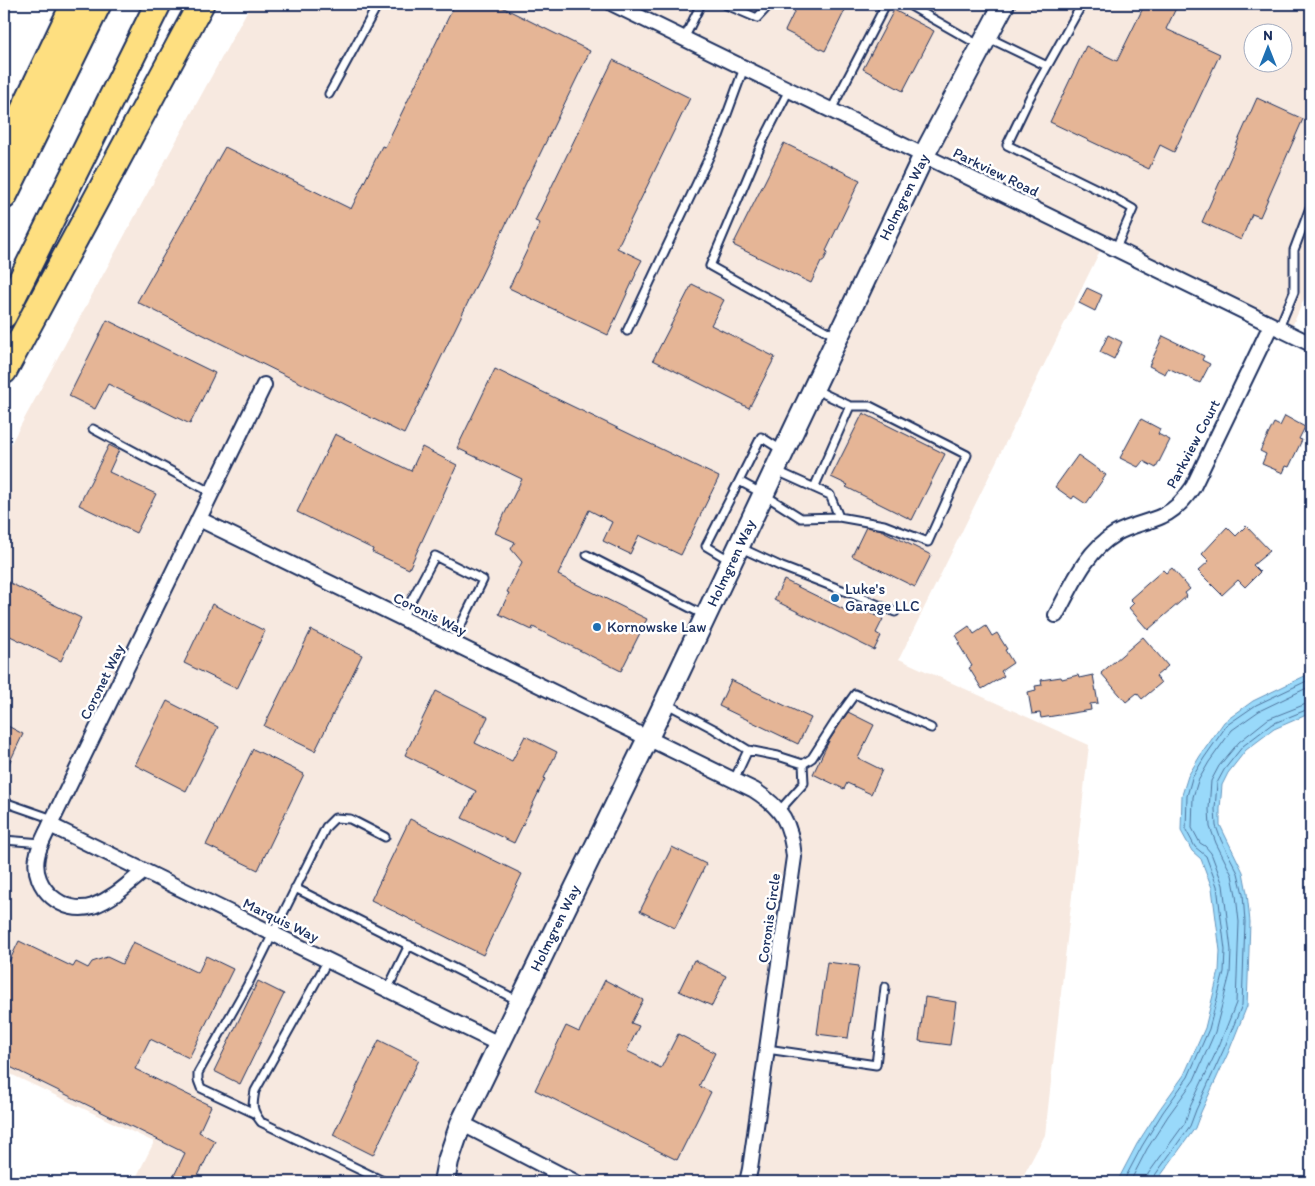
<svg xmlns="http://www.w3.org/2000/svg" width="1315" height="1186" viewBox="0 0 1315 1186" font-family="Itim,sans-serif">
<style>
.built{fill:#f7e9e0;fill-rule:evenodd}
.water{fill:#99d9fa;stroke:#6795bc}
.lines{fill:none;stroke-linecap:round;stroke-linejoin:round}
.shore{stroke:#4d739c;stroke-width:1}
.building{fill:#e5b596;stroke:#1b2f5e}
.lane-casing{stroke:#1b2f5e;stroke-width:11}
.street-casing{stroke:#1b2f5e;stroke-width:18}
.secondary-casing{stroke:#1b2f5e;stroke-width:24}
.highway-casing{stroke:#1b2f5e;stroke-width:29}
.lane{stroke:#fff;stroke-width:7}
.street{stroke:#fff;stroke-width:14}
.secondary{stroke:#fff;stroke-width:20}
.highway{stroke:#fedf80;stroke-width:25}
.poi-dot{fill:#1f6fb2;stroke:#fff;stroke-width:2}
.labels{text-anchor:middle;stroke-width:5;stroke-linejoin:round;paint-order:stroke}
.street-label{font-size:15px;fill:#1b2f5e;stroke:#fff}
.poi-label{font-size:15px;fill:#1b2f5e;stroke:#fff;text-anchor:start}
</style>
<rect width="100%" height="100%" fill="#fff"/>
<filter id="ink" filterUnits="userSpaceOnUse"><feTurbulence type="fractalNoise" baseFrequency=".02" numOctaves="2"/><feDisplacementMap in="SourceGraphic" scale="10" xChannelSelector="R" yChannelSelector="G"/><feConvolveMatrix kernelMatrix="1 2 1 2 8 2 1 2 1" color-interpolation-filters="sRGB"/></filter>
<g filter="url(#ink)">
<!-- built -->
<path class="built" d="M251 4H1311V284L1289 333 1104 243 899 659 1089 745 1045 1135 1020 1182H134L154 1142 4 1071V456ZM1252 32H1282V62H1252Z"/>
<!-- water -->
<path class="water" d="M1311 673V713L1274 729 1246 750 1228 773 1222 785 1220 809V825L1243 872 1247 893 1250 922 1247 1006 1229 1051 1201 1112 1195 1128 1156 1182H1117L1137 1144 1159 1110 1184 1075 1205 1028 1219 971 1220 951 1212 888 1201 859 1192 851 1181 831 1182 795 1188 776 1200 756 1224 722 1253 701Z"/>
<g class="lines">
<!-- shore -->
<path class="shore" d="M1123 1182 1142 1146 1163 1112 1188 1077 1209 1029 1224 972 1225 950 1217 886 1206 856 1195 847 1186 830 1187 796 1192 778 1204 758 1227 725 1256 705 1311 679
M1130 1182 1147 1149 1168 1116 1194 1080 1215 1032 1230 974 1231 950 1223 885 1211 853 1205 846 1200 843 1192 828 1193 797 1198 781 1209 762 1232 730 1259 711 1311 686
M1146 1182 1148 1174 1185 1123 1190 1107 1219 1046 1236 1003 1239 922 1236 895 1232 875 1216 843 1210 827 1209 809 1211 781 1219 766 1239 742 1268 719 1306 704 1311 703
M1152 1182 1153 1178 1190 1126 1196 1110 1224 1049 1242 1005 1245 922 1243 894 1238 873 1221 840 1216 826 1215 809 1217 783 1224 770 1243 746 1272 724 1306 710 1311 709"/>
</g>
<!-- building -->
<path class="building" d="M455 4H496L590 51 404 434 137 302 225 147 351 209 382 146 385 147Z
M798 4H848L825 51 785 31Z
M1145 4H1178L1166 29 1220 54 1174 152 1160 145 1149 169 1050 122 1086 46 1117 61Z
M894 10 934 31 903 91 863 69Z
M613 60 690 98 617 248 642 260 635 273 636 274 608 335 509 288 540 223 535 221Z
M1257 98 1303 119 1260 217 1252 214 1241 240 1202 222Z
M784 143 860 180 826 251 828 252 823 262H821L811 283 733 245Z
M692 284 724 300 711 325 775 357 749 408 653 360Z
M1087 288 1102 295 1095 311 1079 303Z
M107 320 215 373 190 424 108 384 95 409 69 396Z
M1108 335 1122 342 1114 359 1100 352Z
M1163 336 1204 356 1202 360 1210 364 1200 383 1168 368 1165 374 1149 366Z
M495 369 719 477 681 555 639 535 630 554 603 541 612 522 589 510 558 575 647 619 621 671 533 627 532 630 499 614 509 593 507 592 522 562 511 549 515 542 495 533 522 479 457 448Z
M863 413 945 454 912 520 846 487 848 485 831 477Z
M1285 416 1305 427 1299 439 1302 440 1289 467 1286 466 1283 473 1262 464 1266 454 1260 451 1274 423 1280 426Z
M1141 419 1160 429 1158 434 1170 440 1156 468 1143 461 1138 467 1120 458Z
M335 434 411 471 422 447 457 465 409 569 372 552 373 549 297 512Z
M109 445 119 450 109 472 156 494 136 533 79 505Z
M1078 455 1106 475 1086 504 1074 496 1072 499 1055 487Z
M1246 526 1270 551 1253 565 1260 572 1245 587 1238 580 1222 595 1198 571 1209 561 1202 554 1227 527 1236 536Z
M866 527 879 529 931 555 915 587 852 556Z
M1172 568 1190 589 1185 593 1187 596 1148 630 1129 608 1134 603 1130 599 1163 570 1166 573Z
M4 580 81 618 61 661 4 633Z
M784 580 849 612 853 605 883 619 876 633 881 636 874 650 774 600Z
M212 604 265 631 237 689 184 663Z
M969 626 974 634 986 626 992 636 997 633 1007 649 1005 650 1013 663 1001 671 1004 676 982 689 969 668 972 666 958 643 960 642 956 635Z
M311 630 362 655 315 751 264 726Z
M1143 637 1168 666 1156 676 1161 683 1142 699 1137 693 1126 702 1101 673Z
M1078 675 1079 678 1093 675 1098 703 1090 704 1091 710 1041 718 1040 713 1032 714 1028 692 1036 690 1035 686 1042 685 1041 680 1061 677 1062 679Z
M731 680 811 718 798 744 719 706Z
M436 691 488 717 475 743 512 761 525 736 557 752 544 778 545 779 514 843 462 818 476 791 405 755Z
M167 701 218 727 186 791 135 765Z
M848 712 874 725 858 758 882 770 871 794 847 783 844 789 813 774 829 741Z
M4 724 23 734 4 774Z
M253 749 304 774 258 870 206 845Z
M410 819 522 874 483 955 371 900Z
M672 847 706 864 675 928 640 911Z
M19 941 73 967 76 962 88 968 92 962 107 957 122 964 133 942 198 973 206 956 233 969 189 1058 150 1039 135 1069 211 1106 199 1132 215 1141 195 1182H171L185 1153 4 1064V972Z
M694 960 726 976 712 1006 679 991Z
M827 962 859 966 848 1038 817 1034Z
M605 980 643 1000 631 1023 639 1026 627 1051 661 1068 678 1034 715 1053 699 1086 711 1092 677 1160 535 1090 566 1026 579 1032Z
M258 981 284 994 240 1084 214 1071Z
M925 997 956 1002 950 1045 919 1041Z
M379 1040 419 1060 373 1155 333 1135Z"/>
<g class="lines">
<!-- lane casing -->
<g class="lane-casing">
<path id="lane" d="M724 4 757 18 770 4
M907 4 979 45
M1082 4 1030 97 1007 145 1105 193 1133 209 1116 248
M989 38 1047 66
M684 39 701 4
M789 90 762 143 710 266 837 337
M329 94 378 4
M831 110 886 4
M1279 328 1294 292V250L1311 205
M627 331 719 136 744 68
M93 429 212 493
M739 481 761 437 783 451
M814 488 850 406 816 390
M839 517 884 525 928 542 967 455 870 406H850
M741 548 782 567 855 595 895 612
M587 555 704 615
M731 561 706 546 739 481 763 494 801 518 839 517 830 495 777 471
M402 618 435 556 483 580 452 643
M667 704 714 729 748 750 778 756 803 764 812 758 839 716 855 694 931 728
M734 780 748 750
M4 802 53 819
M779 811 804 783 803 764
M4 840 42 843
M295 888 519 1001
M328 960 255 1091C252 1106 252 1110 261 1122L385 1182
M387 990 409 945
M767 1049 876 1065 885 987
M254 1113 201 1088 198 1080V1073L247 986 326 827 335 818 350 819 385 837"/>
</g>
<!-- street casing -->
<g class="street-casing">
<path id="street" d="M613 4 1311 344
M199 519 754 790C782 808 791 823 794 857L750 1169 747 1182
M1056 615C1072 586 1085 552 1115 534 1130 525 1147 523 1162 516 1176 510 1185 499 1193 487L1271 325
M50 825 499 1044
M144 871C127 885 114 898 93 906 64 916 31 888 37 857 38 848 46 834 50 825L264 385
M461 1123 575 1182"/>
</g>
<!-- secondary casing -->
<g class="secondary-casing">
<path id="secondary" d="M444 1182 448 1161 461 1123 648 738 924 155 1004 4"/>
</g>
<!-- highway casing -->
<g class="highway-casing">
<path id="highway" d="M4 151 74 4
M4 196 98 4
M4 315 158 4
M4 371 201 4"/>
</g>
<!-- lane -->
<use href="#lane" class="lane"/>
<!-- street -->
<use href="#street" class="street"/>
<!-- secondary -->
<use href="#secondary" class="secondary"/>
<!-- highway -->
<use href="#highway" class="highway"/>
</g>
</g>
<!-- markers -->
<g class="poi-dot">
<circle cx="835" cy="598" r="5"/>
<circle cx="597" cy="627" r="5"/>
</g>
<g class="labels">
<!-- street labels -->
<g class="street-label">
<text transform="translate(996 172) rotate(26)" y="5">Parkview Road</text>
<text transform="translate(904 197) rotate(-64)" y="5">Holmgren Way</text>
<text transform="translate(1193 444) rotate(-62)" y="5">Parkview Court</text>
<text transform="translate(731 563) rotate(-65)" y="5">Holmgren Way</text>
<text transform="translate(430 614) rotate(26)" y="5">Coronis Way</text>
<text transform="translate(102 682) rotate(-64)" y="5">Coronet Way</text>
<text transform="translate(769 918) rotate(-82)" y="5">Coronis Circle</text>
<text transform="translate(281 920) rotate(26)" y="5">Marquis Way</text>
<text transform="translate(555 928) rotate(-64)" y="5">Holmgren Way</text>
</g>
<!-- poi labels -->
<g class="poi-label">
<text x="845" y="594">Luke's<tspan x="845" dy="17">Garage LLC</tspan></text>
<text x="607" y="632">Kornowske Law</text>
</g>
</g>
<!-- margin -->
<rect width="1315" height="1186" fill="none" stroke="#fff" stroke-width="20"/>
<rect x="10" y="10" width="1295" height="1166" fill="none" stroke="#1b2f5e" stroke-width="2" filter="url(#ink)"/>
<!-- north arrow -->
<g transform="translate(1268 48)"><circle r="24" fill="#ffffff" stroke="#a4acbf"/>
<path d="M0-4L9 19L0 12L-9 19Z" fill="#1f6fb2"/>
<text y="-8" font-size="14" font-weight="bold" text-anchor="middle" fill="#1b2f5e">N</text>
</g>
</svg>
